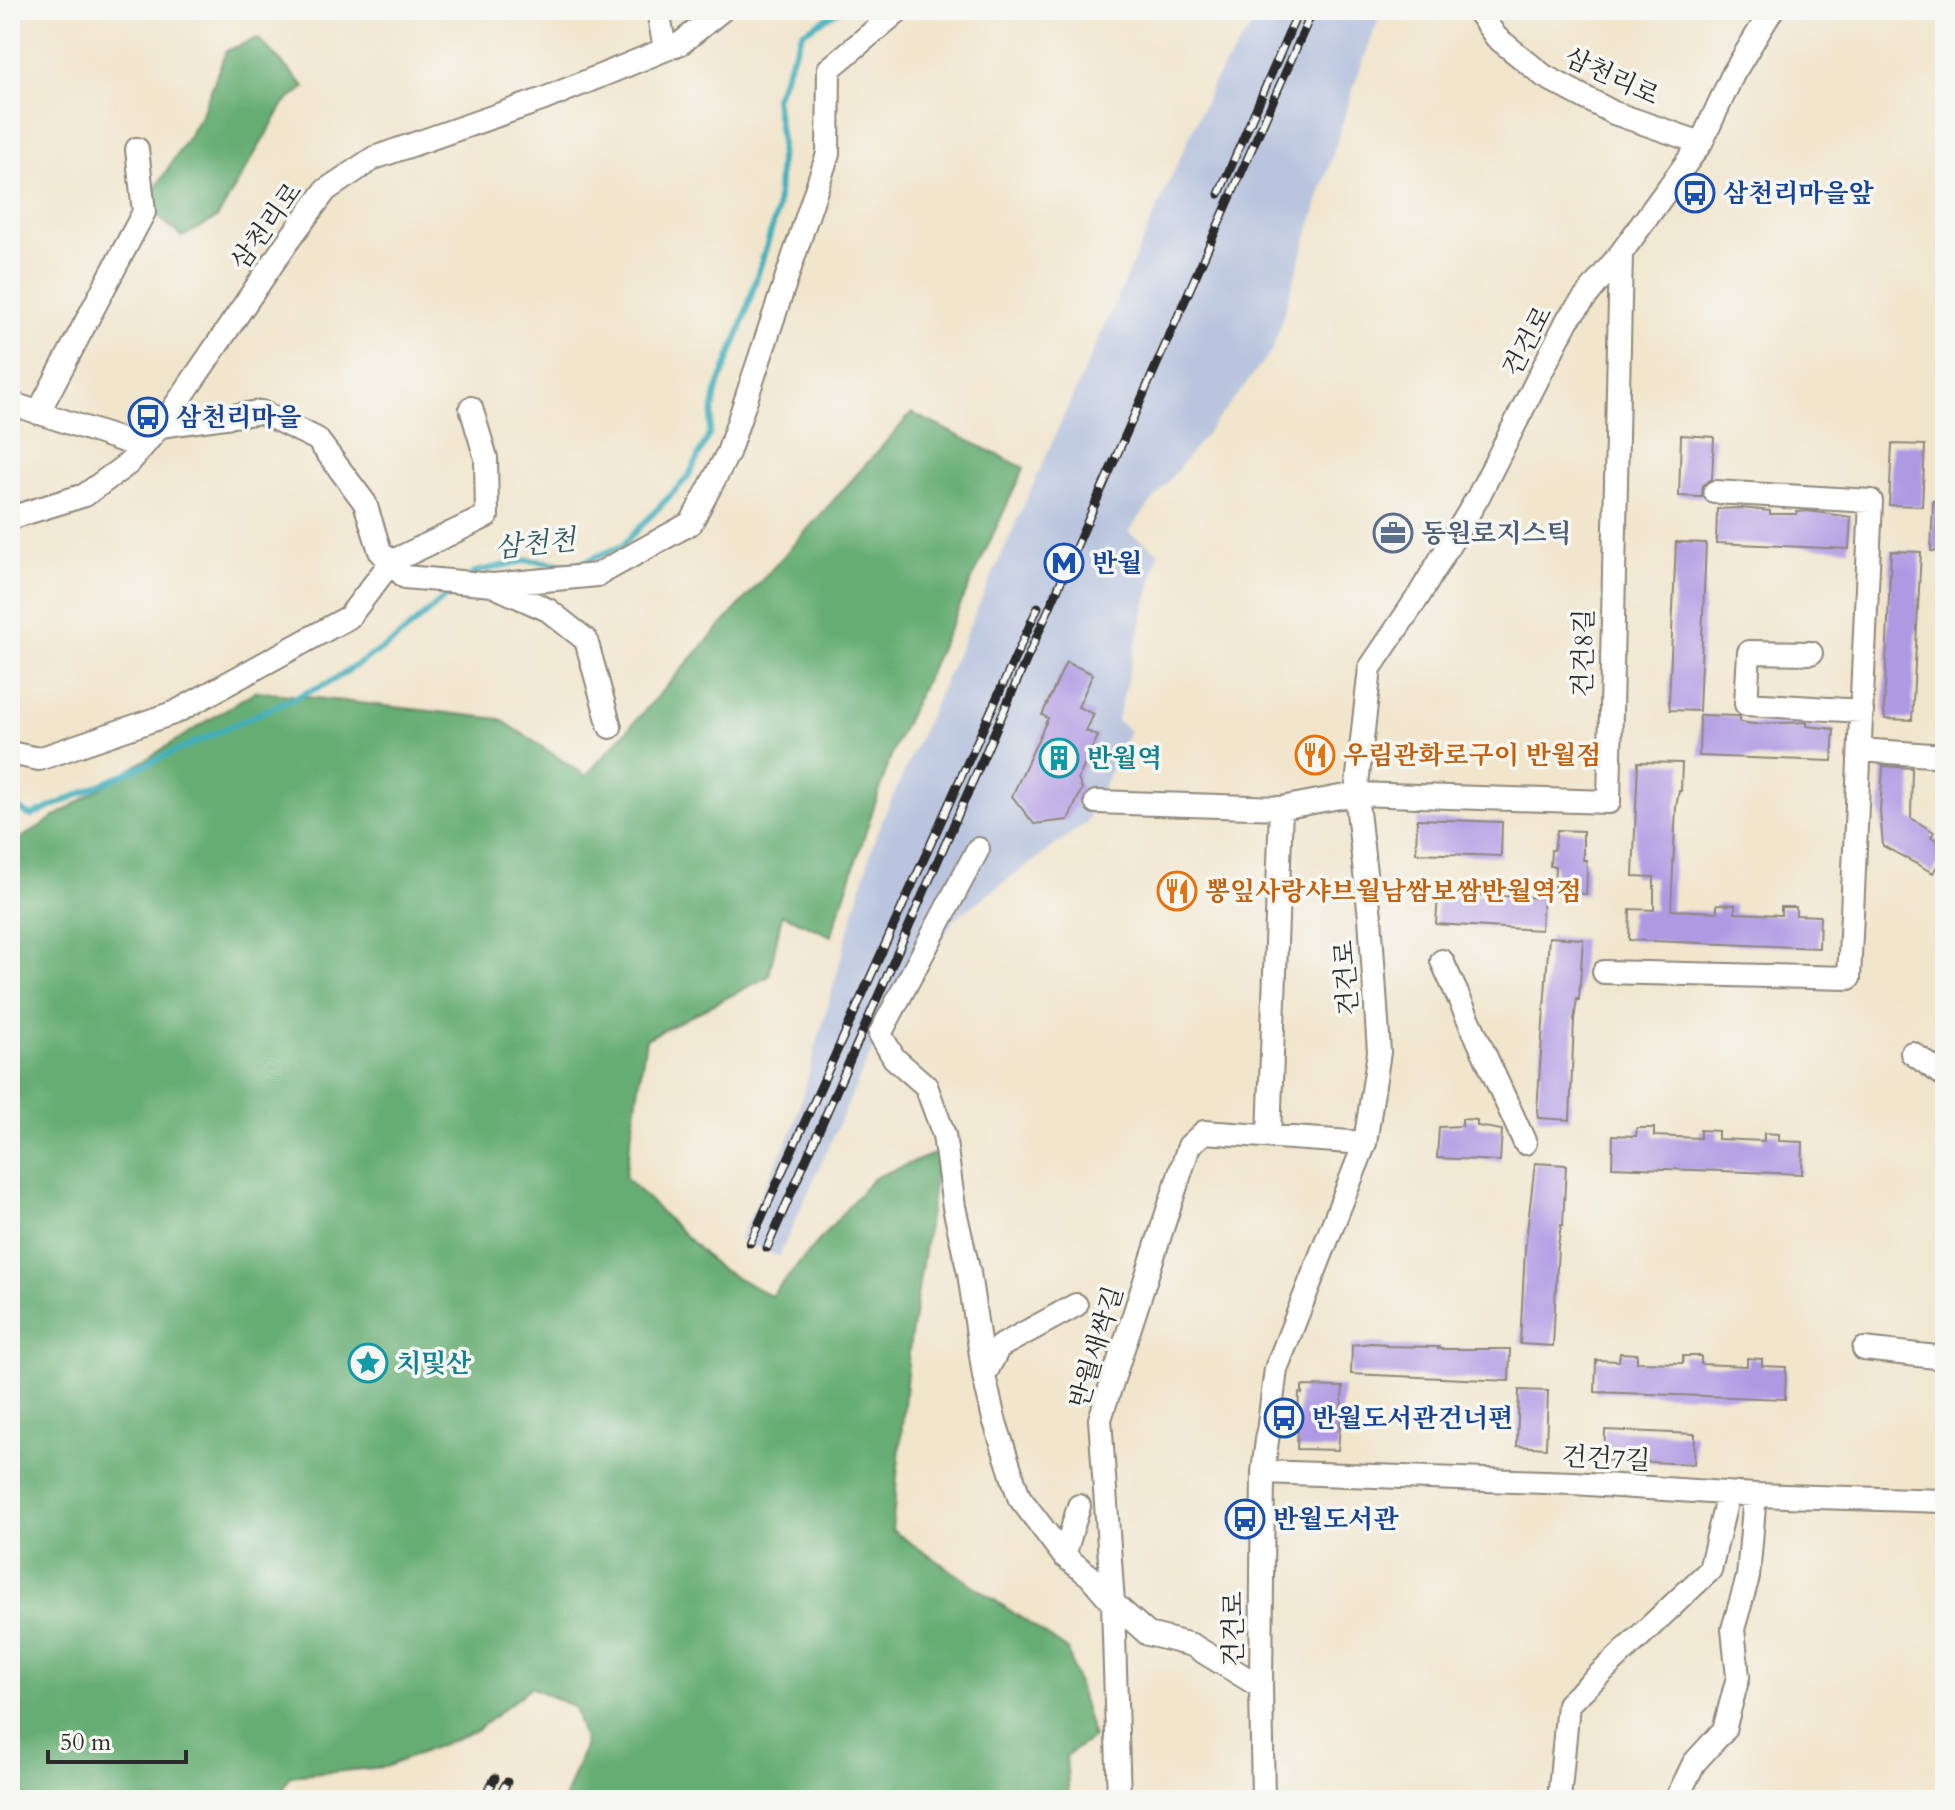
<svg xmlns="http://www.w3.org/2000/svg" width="1955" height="1810" viewBox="0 0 1955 1810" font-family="Cardo,'Noto Serif KR',serif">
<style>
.industrial{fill:#b9c5de}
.forest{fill:#66ad73;stroke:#486c4f;stroke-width:2}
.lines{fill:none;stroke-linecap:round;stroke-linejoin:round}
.stream{stroke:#3fafbb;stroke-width:6}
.building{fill:#af99e3}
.minor-casing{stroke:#8e887c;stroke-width:26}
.minor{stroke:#fff;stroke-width:22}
.rail-casing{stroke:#2b2b2b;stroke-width:9}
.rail{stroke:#f6f6f2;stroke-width:6;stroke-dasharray:18;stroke-linecap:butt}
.labels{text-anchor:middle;stroke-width:7;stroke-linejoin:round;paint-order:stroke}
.street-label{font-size:26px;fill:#2b2b2b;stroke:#f6f6f2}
.transit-label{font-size:26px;font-weight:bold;fill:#164399;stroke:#f6f6f2;text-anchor:start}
.service-label{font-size:26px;font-weight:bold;fill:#4e5e75;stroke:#f6f6f2;text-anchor:start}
.food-label{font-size:26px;font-weight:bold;fill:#c56008;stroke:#f6f6f2;text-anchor:start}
.culture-label{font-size:26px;font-weight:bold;fill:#0d838f;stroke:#f6f6f2;text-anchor:start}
.water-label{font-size:28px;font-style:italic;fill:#32595d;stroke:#f6f6f2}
</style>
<rect width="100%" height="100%" fill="#f6f6f2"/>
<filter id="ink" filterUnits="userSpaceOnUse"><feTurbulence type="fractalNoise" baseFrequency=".0125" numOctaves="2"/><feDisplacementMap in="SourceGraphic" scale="16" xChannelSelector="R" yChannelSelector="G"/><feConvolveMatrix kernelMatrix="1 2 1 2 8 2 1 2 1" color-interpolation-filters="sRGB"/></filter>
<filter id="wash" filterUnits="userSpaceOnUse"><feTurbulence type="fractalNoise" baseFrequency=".006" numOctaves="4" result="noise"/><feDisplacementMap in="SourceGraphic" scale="32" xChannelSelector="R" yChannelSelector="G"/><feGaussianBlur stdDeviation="1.8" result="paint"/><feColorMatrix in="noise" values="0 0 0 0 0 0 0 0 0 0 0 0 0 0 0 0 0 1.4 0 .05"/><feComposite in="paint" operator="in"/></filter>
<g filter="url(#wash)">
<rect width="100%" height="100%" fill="#f1e5cc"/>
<!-- industrial -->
<path class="industrial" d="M1263 10H1382L1353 89 1272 351 1128 532 1159 552 1117 720 1129 731 1086 823 955 918 869 1057 779 1257 739 1239 793 1129 876 834 1215 80Z"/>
<!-- forest -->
<path class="forest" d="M258 38 305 87 284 104 217 218 182 237 145 205 201 116 226 51Z
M912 413 1024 468 894 747 831 936 782 914 769 976 646 1039 625 1177 717 1267 771 1296 873 1178 939 1152 910 1342 892 1530 1068 1650 1093 1737 1066 1756 1069 1800H564L585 1744 574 1707 531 1687 476 1731 385 1767 290 1776 278 1800H10V845L255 691 500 719 586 776Z"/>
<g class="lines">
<!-- stream -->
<path class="stream" d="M471 576 475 572 528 560 575 566 622 546 688 477 709 435 716 392 741 328 777 212 781 141 775 98 803 32 841 10
M10 803 31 816 330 682 393 642 456 588"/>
</g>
<g id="blocks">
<!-- building -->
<path class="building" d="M1681 435 1714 437 1712 479 1703 485 1702 497 1679 496Z
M1892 444 1925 445 1922 506 1889 505Z
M1933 501 1945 502V552L1931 551Z
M1741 508 1770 511V514H1797V512L1808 511 1851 517 1849 549 1716 543 1717 509Z
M1676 542 1706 543 1699 711 1670 710 1669 701Z
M1891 551 1921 552 1912 720 1885 719 1884 710Z
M1066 662 1093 674 1078 707 1094 714 1086 731 1098 736 1078 779 1082 789 1068 820 1034 824 1012 796 1048 718 1042 715Z
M1700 715 1740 716V722L1753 724 1807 722V726L1834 729 1832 761 1699 756Z
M1638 762 1682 763 1681 791H1679L1676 807 1671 910 1717 912V904L1735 905V913L1781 915V907H1796V915L1820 916 1819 948 1629 940 1630 909 1654 910V877L1633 876Z
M1883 766 1912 768 1911 818 1934 832 1931 837 1945 845V852L1933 873 1883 846 1880 811Z
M1417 819 1502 822 1501 856 1416 853Z
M1557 830 1583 831V860H1586L1587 870 1586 894 1554 892 1555 866H1550L1551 850H1554Z
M1457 894 1543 898 1541 930 1436 924 1438 895Z
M1549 937 1583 939 1579 1000 1577 999 1574 1020 1570 1120 1538 1118 1537 1110Z
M1462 1119 1477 1120V1126L1502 1130 1500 1161 1437 1158 1439 1127 1462 1126Z
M1637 1128H1654V1136L1700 1138V1130L1718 1131V1139L1764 1141V1133L1779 1134V1141L1803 1142 1802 1174 1612 1167 1613 1135 1636 1136Z
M1535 1163 1566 1165 1563 1225H1561L1558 1246 1553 1346 1520 1344 1525 1249Z
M1371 1343 1386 1344V1346L1439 1347 1438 1349H1510L1509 1381 1351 1374 1352 1345Z
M1620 1353 1637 1354V1362L1683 1363V1356H1701V1364L1747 1366V1358L1762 1359V1366L1786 1367 1785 1399 1595 1392 1596 1360 1619 1361Z
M1302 1386 1343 1387 1338 1450 1297 1449 1299 1393 1302 1394Z
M1519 1390 1548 1391 1546 1448 1517 1446Z
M1605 1430 1695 1434 1694 1464 1604 1460Z"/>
</g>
</g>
<g filter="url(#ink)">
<use href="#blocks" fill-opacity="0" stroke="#8e887c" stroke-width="2"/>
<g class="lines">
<!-- minor casing -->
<g class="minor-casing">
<path id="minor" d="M658 10 665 49
M1477 10 1496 37 1544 76 1614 113 1701 143
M10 403 142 447
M38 413 144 212 137 149
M160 426 261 412 317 439 365 503 380 551 405 577 493 585 597 575 691 523 728 453 828 154 829 69 899 10
M10 518 85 495 129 463 169 415 288 241 326 190 374 158 544 99 681 43 722 10
M494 586 548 610 586 640 610 727
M1811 653 1749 652 1746 704 1862 711
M1860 750 1945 756
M10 753 39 759 176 712 349 617 391 562 487 516 486 458 471 408
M1096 802 1281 808 1356 794 1609 802 1621 253
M978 849 880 1034 894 1058 926 1086 944 1135 954 1207 969 1273 984 1376 994 1419 1019 1497 1064 1556 1090 1576 1113 1603 1148 1634 1192 1645 1261 1687
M1442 961 1525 1143
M1604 972 1849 978 1871 501 1715 492
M1912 1053 1945 1076
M1269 1136 1281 808
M1864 1349 1945 1358
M984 1376 999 1347 1076 1305
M1263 1472 1573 1483 1755 1495 1945 1501
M1064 1556 1079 1506
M1119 1800 1113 1603 1100 1419 1189 1146 1204 1132 1365 1143
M1263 1800 1261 1687 1263 1472 1276 1369 1365 1143 1379 1052 1370 917 1356 794 1370 668 1418 597 1478 497 1568 319 1621 253 1701 143 1733 74 1772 10
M1559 1800 1568 1704 1710 1570 1728 1494
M1676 1800 1694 1763 1724 1730 1738 1677 1733 1629 1748 1577 1755 1495"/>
</g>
<!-- minor -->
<use href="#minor" class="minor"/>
<!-- rail casing -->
<g class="rail-casing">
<path id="rail" d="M1219 194 1299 10
M750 1243 1038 607
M767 1248 1313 10
M483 1800 495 1778
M497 1800 507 1782"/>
</g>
<!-- rail -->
<use href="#rail" class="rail"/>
</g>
</g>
<!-- icons -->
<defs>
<g id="bus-ring" transform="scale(2)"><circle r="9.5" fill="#f6f6f2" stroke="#1a4fb4" stroke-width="1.5"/><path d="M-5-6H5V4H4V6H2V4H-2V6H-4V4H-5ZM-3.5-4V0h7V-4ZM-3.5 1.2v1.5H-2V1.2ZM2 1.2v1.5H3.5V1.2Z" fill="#1a4fb4"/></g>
<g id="office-ring" transform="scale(2)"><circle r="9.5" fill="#f6f6f2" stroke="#5c6f8a" stroke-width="1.5"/><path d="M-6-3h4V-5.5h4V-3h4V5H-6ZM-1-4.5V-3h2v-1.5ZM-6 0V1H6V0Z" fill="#5c6f8a"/></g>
<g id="metro-ring" transform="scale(2)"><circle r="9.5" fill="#f6f6f2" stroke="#1a4fb4" stroke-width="1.5"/><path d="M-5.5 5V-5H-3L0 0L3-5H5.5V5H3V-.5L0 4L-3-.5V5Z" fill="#1a4fb4"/></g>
<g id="restaurant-ring" transform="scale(2)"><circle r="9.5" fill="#f6f6f2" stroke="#e8710a" stroke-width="1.5"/><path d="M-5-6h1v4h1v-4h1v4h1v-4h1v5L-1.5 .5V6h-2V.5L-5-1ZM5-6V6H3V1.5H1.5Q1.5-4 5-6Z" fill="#e8710a"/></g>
<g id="building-ring" transform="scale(2)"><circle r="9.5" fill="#f6f6f2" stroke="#0f9aa8" stroke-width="1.5"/><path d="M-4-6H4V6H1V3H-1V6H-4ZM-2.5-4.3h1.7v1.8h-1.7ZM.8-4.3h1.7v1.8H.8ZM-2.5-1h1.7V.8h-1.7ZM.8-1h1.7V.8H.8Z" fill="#0f9aa8"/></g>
<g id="sight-ring" transform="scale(2)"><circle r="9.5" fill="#f6f6f2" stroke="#0f9aa8" stroke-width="1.5"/><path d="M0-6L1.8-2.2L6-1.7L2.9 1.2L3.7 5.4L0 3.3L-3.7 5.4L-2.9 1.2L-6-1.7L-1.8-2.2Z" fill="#0f9aa8"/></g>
</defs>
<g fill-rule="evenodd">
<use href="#bus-ring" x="1695" y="193"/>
<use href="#bus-ring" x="148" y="417"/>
<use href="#office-ring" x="1393" y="533"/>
<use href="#metro-ring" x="1064" y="563"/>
<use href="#restaurant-ring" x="1315" y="755"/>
<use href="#building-ring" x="1059" y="758"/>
<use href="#restaurant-ring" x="1177" y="891"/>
<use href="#sight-ring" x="368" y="1363"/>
<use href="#bus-ring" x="1284" y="1418"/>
<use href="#bus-ring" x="1245" y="1519"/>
</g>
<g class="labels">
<!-- street labels -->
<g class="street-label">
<text transform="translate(1612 76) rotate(25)" y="9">삼천리로</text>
<text transform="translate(266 226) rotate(-54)" y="9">삼천리로</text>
<text transform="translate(1527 341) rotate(-62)" y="9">건건로</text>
<text transform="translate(1583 653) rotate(-89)" y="9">건건8길</text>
<text transform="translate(1346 978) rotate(-94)" y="9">건건로</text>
<text transform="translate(1096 1347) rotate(-73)" y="9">반월새싹길</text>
<text transform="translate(1606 1458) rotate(3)" y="9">건건7길</text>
<text transform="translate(1233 1629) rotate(-90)" y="9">건건로</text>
</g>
<!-- transit labels -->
<g class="transit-label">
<text x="1723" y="202">삼천리마을앞</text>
<text x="176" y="426">삼천리마을</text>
<text x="1092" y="572">반월</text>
<text x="1312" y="1427">반월도서관건너편</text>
<text x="1273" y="1528">반월도서관</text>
</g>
<!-- service labels -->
<g class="service-label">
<text x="1421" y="542">동원로지스틱</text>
</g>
<!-- food labels -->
<g class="food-label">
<text x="1343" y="764">우림관화로구이 반월점</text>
<text x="1205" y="900">뽕잎사랑샤브월남쌈보쌈반월역점</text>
</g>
<!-- culture labels -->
<g class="culture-label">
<text x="1087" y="767">반월역</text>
<text x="396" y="1372">치및산</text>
</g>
<!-- water labels -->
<g class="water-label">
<text transform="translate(535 543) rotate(-6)" y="10">삼천천</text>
</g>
</g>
<!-- margin -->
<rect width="1955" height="1810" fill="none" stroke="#f6f6f2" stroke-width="40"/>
<!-- scale -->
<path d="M48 1750v12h138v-12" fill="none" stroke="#2b2b2b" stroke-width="4"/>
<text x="60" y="1750" font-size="24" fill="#2b2b2b" stroke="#f6f6f2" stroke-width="6" paint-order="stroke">50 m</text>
</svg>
